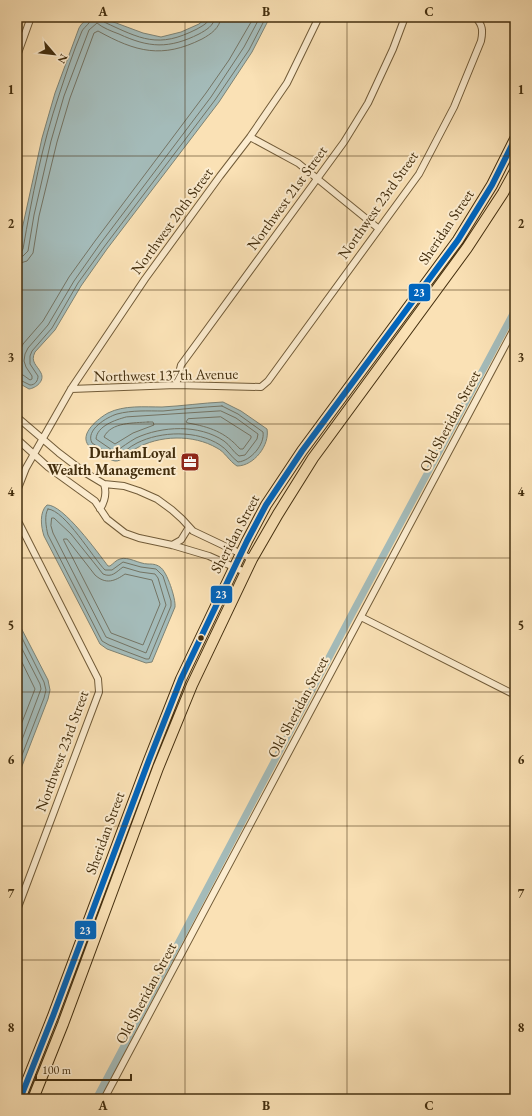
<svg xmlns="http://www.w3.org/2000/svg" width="532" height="1116" viewBox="0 0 532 1116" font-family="'EB Garamond',serif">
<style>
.water{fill:#a4bbb9;stroke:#7d8375}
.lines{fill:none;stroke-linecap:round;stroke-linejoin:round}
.shore{stroke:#747464;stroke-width:1}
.canal{stroke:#a4bbb9;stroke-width:7}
.street-casing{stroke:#715b38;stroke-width:8}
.primary-casing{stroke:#432e0e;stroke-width:12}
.street{stroke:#fceccf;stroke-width:6}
.primary{stroke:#fae1b5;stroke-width:10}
.bus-1-casing{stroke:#fceccf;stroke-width:9}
.bus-1{stroke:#0065bd;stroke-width:6}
.grid{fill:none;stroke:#432e0e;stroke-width:1;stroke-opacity:0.55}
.bus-dot{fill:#432e0e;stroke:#fceccf;stroke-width:1.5}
.labels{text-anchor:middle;stroke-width:4;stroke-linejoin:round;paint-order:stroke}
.street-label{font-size:15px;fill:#432e0e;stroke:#fceccf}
.poi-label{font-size:15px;font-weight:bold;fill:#432e0e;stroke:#fceccf;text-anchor:end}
.line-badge{stroke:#fceccf;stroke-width:1.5}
.badge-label{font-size:11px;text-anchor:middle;font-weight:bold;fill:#fff}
.neatline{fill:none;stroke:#432e0e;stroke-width:1.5}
.grid-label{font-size:13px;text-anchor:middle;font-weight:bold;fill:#432e0e}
</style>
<rect width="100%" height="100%" fill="#fae1b5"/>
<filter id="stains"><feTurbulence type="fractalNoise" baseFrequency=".005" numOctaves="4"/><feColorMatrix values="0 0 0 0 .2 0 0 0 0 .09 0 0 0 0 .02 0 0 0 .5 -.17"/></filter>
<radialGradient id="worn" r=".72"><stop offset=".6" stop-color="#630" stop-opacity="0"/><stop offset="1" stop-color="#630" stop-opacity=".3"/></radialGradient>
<!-- water -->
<path class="water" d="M100 17 143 33 161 37 181 32 199 24 207 17H270L252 52 219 102 107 249 81 286 55 330 35 352C30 362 37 365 41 373 45 381 36 388 29 389L17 382V263L21 234 42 138 55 93 79 28C84 19 90 18 100 17Z
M223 402 241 411 267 429C270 445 254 466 237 466 229 461 225 452 217 448 193 434 159 435 135 449 130 452 121 462 115 461 109 460 104 455 99 452 96 450 92 448 89 446 78 434 99 418 108 413 124 405 144 407 162 407 182 406 202 403 223 402Z
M47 505C63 504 98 553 108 566H110C113 564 116 560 120 559 128 556 139 564 148 564 152 564 156 564 160 567 167 571 176 599 175 607L152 662 146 663 107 649 100 644 44 536C41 527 39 512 47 505Z
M17 620 48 680 50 690 48 699 17 779Z"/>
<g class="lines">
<!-- shore -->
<path class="shore" d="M102 17 104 22C141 39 158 49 197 29 202 26 209 23 210 17
M17 253 21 252 23 249C32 197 42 145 59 95 66 74 73 52 82 31 85 26 91 23 92 17
M17 258 23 256 28 251 34 215 51 141 64 96 89 30 97 23C103 28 111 31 119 34 149 48 169 49 199 34 206 30 214 26 215 17
M17 264 27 261 33 253 39 216 57 142 70 98 94 33 98 31C136 52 162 59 202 39 211 34 220 28 221 17
M17 368 19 366V353L23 344 43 321 69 277 95 241 206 93 229 60 254 17
M17 374 23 375 30 380 32 379V376L26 367 24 361 25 354 28 348 48 325 74 281 100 244 211 97 244 47 260 17
M17 379 20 380 30 385C35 385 38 381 38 376L30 364V356L32 351 52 328 78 283 104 247 215 100 249 50 266 17
M222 406 238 414 263 432C265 444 251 461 238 462 231 457 227 449 220 445 197 430 161 431 137 443 129 447 123 453 117 457L111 455 92 443C85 430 107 417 117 414 132 410 148 411 163 411 183 409 203 407 222 406Z
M221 411 236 418 258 434 257 439 245 455 239 456C233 452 230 445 224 441 199 424 162 426 136 438 129 442 122 447 115 452L96 439C97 426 115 420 126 417Z
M221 417 251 436V438L243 449H240C225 432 210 427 188 423L186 422 188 419Z
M148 422H153L154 425 133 433 115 444 104 437C111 422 134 423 148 422Z
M48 509C65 510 93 558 105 570H112L123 562 141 567 156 569 163 576 171 601V606L149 659H146L109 645 102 641 48 535C46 527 44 515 48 509Z
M52 518H54L71 534 103 574C112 578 116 572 123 567L140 572 155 574 158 578 166 605 146 653 106 637 53 533 51 526Z
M64 539H67L95 575C106 585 115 581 125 574L152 580 160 604 143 645 111 633 64 541Z
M17 628 44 682 46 690 44 698 17 768
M17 639 40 684 41 689 17 753
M17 652 35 689 17 735"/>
<!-- canal -->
<path class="canal" d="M96 1099 353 612 515 310"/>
<!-- street casing -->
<g class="street-casing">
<path id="street" d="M17 56 31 17
M250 137 298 163 379 229
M176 385 181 365 344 142 368 103 393 49 405 17
M71 389 176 385 261 387 268 381 419 174 454 107 481 41C483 31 483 25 475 17
M17 417 59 453 84 472 104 484 124 486 139 491 157 499 172 510 182 519 193 531 252 559
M17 439 48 467 95 501 107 519 125 533 139 538 172 545 209 556 245 572
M17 491 26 468 71 389 145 279 220 176 250 137 287 83 319 17
M100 509C105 501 107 493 104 484
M17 519 98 679 99 692 17 910
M172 545 181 540 189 527
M361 617 515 695
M104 1099 515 327"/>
</g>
<!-- primary casing -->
<g class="primary-casing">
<path id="primary" d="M20 1099 53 1016 149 760 181 679 247 541 266 505 302 451 458 240 492 185 515 139
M33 1099 63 1024 158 768 192 685 252 559 278 514 313 458 467 248 503 193 515 171"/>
</g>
<!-- street -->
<use href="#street" class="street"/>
<!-- primary -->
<use href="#primary" class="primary"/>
<!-- bus-1 casing -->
<g class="bus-1-casing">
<path id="bus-1" d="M20 1099 53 1016 149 760 181 679 247 541 266 505 302 451 458 240 492 185 515 139"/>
</g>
<!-- bus-1 -->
<use href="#bus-1" class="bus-1"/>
</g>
<!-- grid -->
<path class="grid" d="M185 17V1099M347 17V1099M17 156H515M17 290H515M17 424H515M17 558H515M17 692H515M17 826H515M17 960H515"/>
<!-- icons -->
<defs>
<g id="office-square" transform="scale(1)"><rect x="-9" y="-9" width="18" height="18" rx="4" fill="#8f2418" stroke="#fceccf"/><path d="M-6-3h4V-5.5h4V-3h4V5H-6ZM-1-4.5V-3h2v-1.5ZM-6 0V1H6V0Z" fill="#fff"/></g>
</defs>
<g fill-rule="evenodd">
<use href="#office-square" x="190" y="462"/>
</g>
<!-- markers -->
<circle class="bus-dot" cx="201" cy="638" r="3.5"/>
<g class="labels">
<!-- street labels -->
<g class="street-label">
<text transform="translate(287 198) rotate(-54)" y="5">Northwest 21st Street</text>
<text transform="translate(378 205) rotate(-55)" y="5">Northwest 23rd Street</text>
<text transform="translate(172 221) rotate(-54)" y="5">Northwest 20th Street</text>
<text transform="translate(446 227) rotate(-56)" y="5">Sheridan Street</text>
<text transform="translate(166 375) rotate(-1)" y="5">Northwest 137th Avenue</text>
<text transform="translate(450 421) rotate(-62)" y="5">Old Sheridan Street</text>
<text transform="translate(235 534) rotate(-62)" y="5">Sheridan Street</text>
<text transform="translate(298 707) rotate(-62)" y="5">Old Sheridan Street</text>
<text transform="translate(62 751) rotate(-70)" y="5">Northwest 23rd Street</text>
<text transform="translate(105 833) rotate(-70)" y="5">Sheridan Street</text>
<text transform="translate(146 993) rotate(-62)" y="5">Old Sheridan Street</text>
</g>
<!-- poi labels -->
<g class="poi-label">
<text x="176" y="458">DurhamLoyal<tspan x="176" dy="17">Wealth Management</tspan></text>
</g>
</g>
<g class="line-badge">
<rect x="408" y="283" width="23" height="19" rx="4" fill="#0065bd"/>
<rect x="210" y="585" width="23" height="19" rx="4" fill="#0065bd"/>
<rect x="74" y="920" width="23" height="20" rx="4" fill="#0065bd"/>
</g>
<g class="badge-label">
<text x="419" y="296">23</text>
<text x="221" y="598">23</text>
<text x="85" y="934">23</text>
</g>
<!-- margin -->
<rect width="532" height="1116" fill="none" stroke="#fae1b5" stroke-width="44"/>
<!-- north arrow -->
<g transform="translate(54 54) rotate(118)" stroke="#fceccf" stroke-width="3" paint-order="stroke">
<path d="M0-3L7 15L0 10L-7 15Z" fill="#432e0e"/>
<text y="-6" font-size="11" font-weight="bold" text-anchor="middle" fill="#432e0e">N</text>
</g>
<!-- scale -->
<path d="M36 1074v6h95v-6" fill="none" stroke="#432e0e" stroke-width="2"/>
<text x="42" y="1074" font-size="12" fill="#432e0e" stroke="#fceccf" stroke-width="3" paint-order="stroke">100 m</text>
<rect x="22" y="22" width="488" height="1072" class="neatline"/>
<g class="grid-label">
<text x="103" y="16">A</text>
<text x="266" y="16">B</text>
<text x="429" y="16">C</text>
<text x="11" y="94">1</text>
<text x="521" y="94">1</text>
<text x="11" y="228">2</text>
<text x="521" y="228">2</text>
<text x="11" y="362">3</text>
<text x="521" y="362">3</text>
<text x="11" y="496">4</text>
<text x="521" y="496">4</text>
<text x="11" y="630">5</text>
<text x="521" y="630">5</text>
<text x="11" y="764">6</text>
<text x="521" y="764">6</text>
<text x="11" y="898">7</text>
<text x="521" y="898">7</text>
<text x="11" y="1032">8</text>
<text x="521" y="1032">8</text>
<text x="103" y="1110">A</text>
<text x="266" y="1110">B</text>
<text x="429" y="1110">C</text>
</g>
<rect width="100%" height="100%" filter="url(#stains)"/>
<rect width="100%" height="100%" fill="url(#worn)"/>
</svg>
